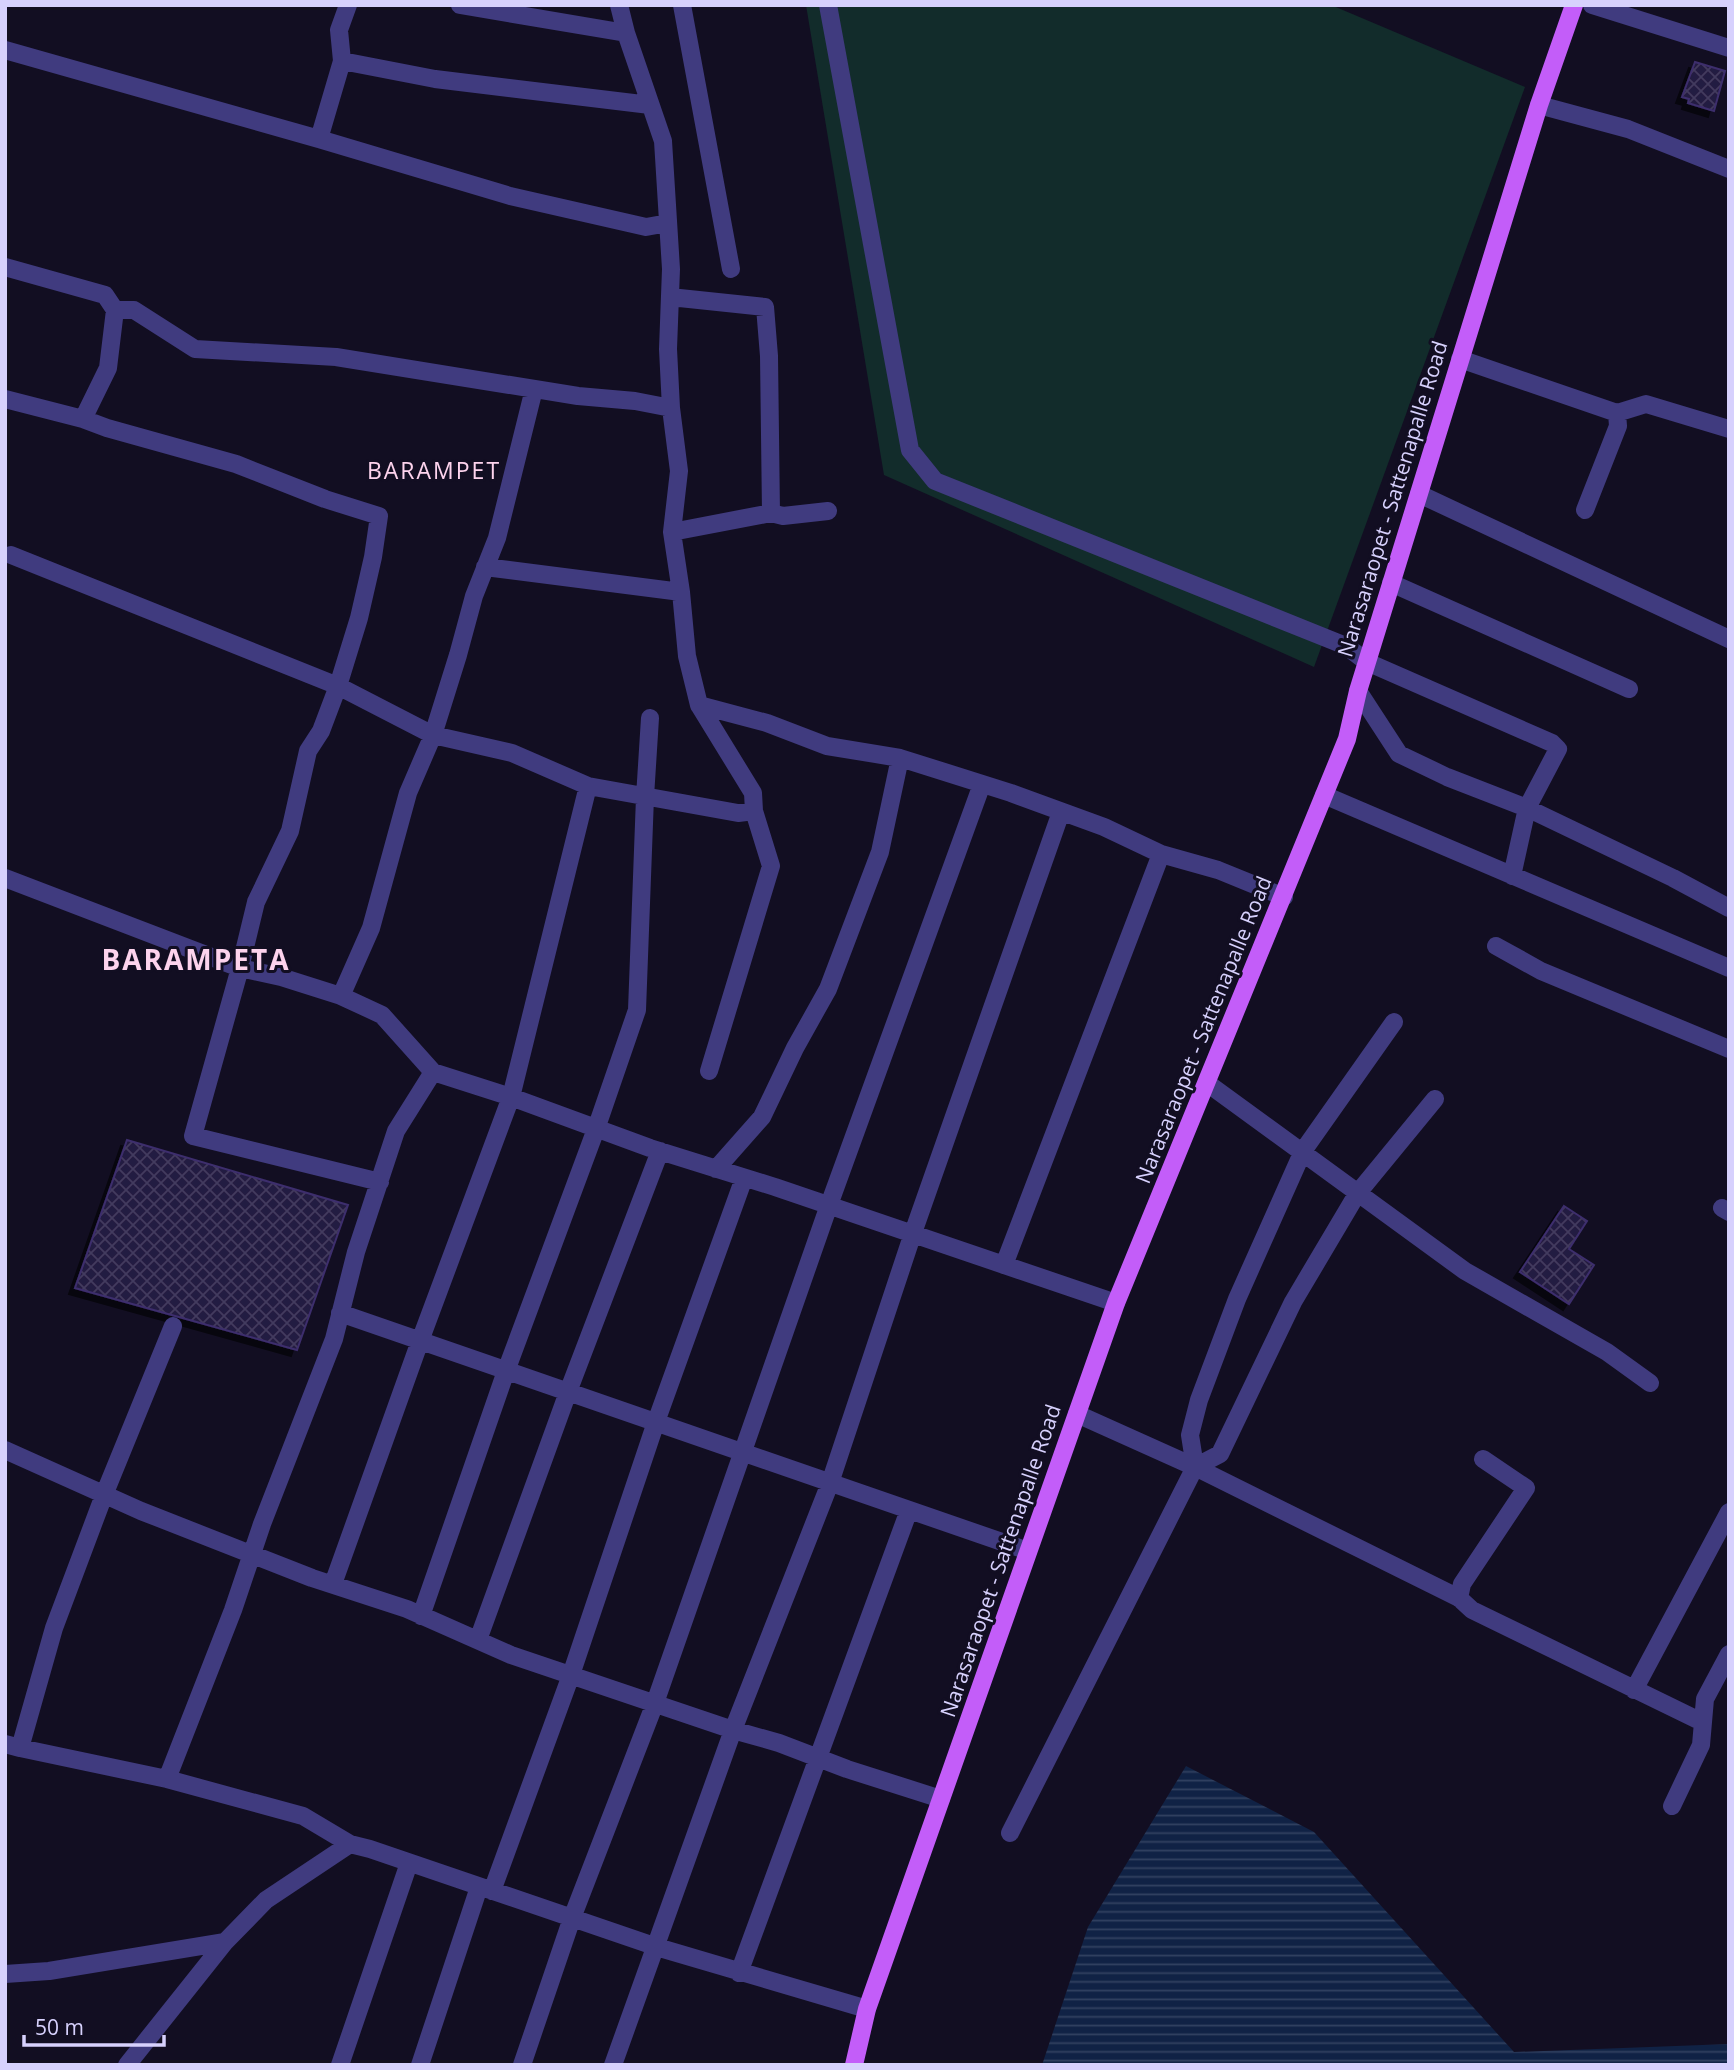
<svg xmlns="http://www.w3.org/2000/svg" width="1734" height="2070" viewBox="0 0 1734 2070" font-family="'Open Sans',sans-serif">
<style>
.green{fill:#122c2b}
.water{fill:url(#water-rules)}
.building{fill:url(#building-cross-hatch);stroke:#3d2e6d;stroke-width:2;filter:url(#shadow)}
.lines{fill:none;stroke-linecap:round;stroke-linejoin:round}
.minor{stroke:#403b7f;stroke-width:18}
.major{stroke:#c35df9;stroke-width:18}
.labels{text-anchor:middle;stroke-width:6;stroke-linejoin:round;paint-order:stroke}
.street-label{font-size:21px;fill:#d7d1fd;stroke:#120e22}
.neighbourhood-label{font-size:23px;letter-spacing:2px;fill:#fdd3ed;stroke:#120e22}
.district-label{font-size:28px;font-weight:bold;letter-spacing:2px;fill:#fdd3ed;stroke:#120e22}
</style>
<defs>
<pattern id="water-rules" width="6" height="5" patternUnits="userSpaceOnUse" patternTransform="scale(1.75)"><rect width="6" height="5" fill="#102245"/><path d="M0 2.5h6" fill="none" stroke="#324161"/></pattern>
<pattern id="building-cross-hatch" width="8" height="8" patternUnits="userSpaceOnUse" patternTransform="scale(1.75)"><rect width="8" height="8" fill="#241b42"/><path d="M0 0l8 8M0 8l8-8" fill="none" stroke="#433b5e"/></pattern>
<filter id="shadow"><feDropShadow dx="-6" dy="6" stdDeviation="0" flood-color="#0009"/></filter>
</defs>
<rect width="100%" height="100%" fill="#120e22"/>
<!-- green -->
<path class="green" d="M806 5H1331L1525 87 1314 667 884 475Z"/>
<!-- water -->
<path class="water" d="M1186 1766 1314 1832 1514 2052 1729 2044V2065H1042L1088 1927Z"/>
<!-- building -->
<path class="building" d="M1695 62 1725 71 1714 111 1688 103 1689 99 1682 97Z
M127 1140 348 1205 297 1350 75 1288Z
M1564 1206 1587 1221 1569 1249 1594 1265 1569 1304 1520 1272Z"/>
<g class="lines">
<!-- minor -->
<path class="minor" d="M460 5 626 33
M619 5 626 33 663 141 671 269 668 349 671 408 679 471 672 532 681 592 687 656 699 705 767 723 827 746 900 758 880 852 828 989 795 1048 762 1117 716 1169
M682 5 731 269
M828 5 910 450 935 481 1346 646 1367 662 1552 743 1558 749 1527 808 1512 876
M1592 5 1729 48
M5 50 319 139 510 196 646 227 668 223
M342 61 435 79 650 105
M1539 105 1628 129 1729 169
M319 139 342 61 339 30 348 5
M5 267 105 295 115 310
M670 297 765 307 769 356 771 513
M1460 359 1617 413 1646 404 1729 429
M5 399 83 419
M1419 494 1729 639
M1585 510 1618 426 1617 413
M672 532 771 513 783 516 828 511
M11 555 338 686 433 735 512 753 588 786 738 813 754 811
M485 567 681 592
M1391 583 1629 689
M1358 691 1399 754 1447 777 1527 808 1673 878 1729 908
M699 705 753 793 754 811 771 866 709 1071
M900 758 1011 793 1104 827 1161 854 1218 870 1284 897
M1324 795 1729 968
M5 878 240 968 193 1136 380 1182
M1496 946 1541 971 1729 1049
M341 996 281 977 240 968 256 902 290 831 308 751 321 731 338 686 359 618 373 557 379 516 325 499 236 464 107 428 83 419 108 368 115 310H134L195 349 336 357 578 396 635 401 671 408
M433 1072 511 1097 650 1148 775 1187 1116 1303
M1207 1083 1465 1271 1607 1352 1650 1383
M1722 1208 1729 1212
M1004 1265 1161 854
M340 1313 1028 1551
M1077 1414 1195 1467 1459 1598 1472 1610 1702 1722
M5 1450 141 1511 312 1578 407 1609 511 1655 733 1730 779 1743 847 1769 941 1799
M1195 1467 1220 1454 1293 1302 1357 1194 1435 1099
M333 1584 420 1341 511 1097 588 786
M1459 1598 1462 1584 1526 1488 1483 1459
M421 1616 506 1371 596 1129 637 1010 645 797 650 718
M478 1640 568 1392 660 1151
M1634 1690 1729 1512
M5 1744 20 1748 167 1779
M20 1748 54 1628 104 1495 173 1326
M1672 1806 1701 1745 1705 1699 1729 1654
M1010 1833 1195 1467 1190 1435 1199 1400 1237 1299 1303 1151 1394 1022
M350 1844 303 1816 167 1779 233 1610 262 1524 334 1339 356 1252 396 1131 433 1072 382 1015 341 996 371 928 408 793 433 735 458 655 474 596 497 538 534 389
M492 1891 571 1675 656 1422 744 1178
M739 1973 909 1510
M5 1974 49 1971 225 1942 266 1900 350 1844 370 1849 660 1948 867 2009
M127 2065 225 1942
M340 2065 409 1863
M420 2065 479 1887
M522 2065 572 1918 655 1703 829 1205 982 784
M613 2065 733 1730 830 1483 913 1233 1061 812"/>
<!-- major -->
<path class="major" d="M854 2065 867 2009 1116 1303 1347 739 1358 691 1539 105 1574 5"/>
</g>
<g class="labels">
<!-- street labels -->
<g class="street-label">
<text transform="translate(1393 499) rotate(-73)" y="7">Narasaraopet - Sattenapalle Road</text>
<text transform="translate(1204 1030) rotate(-68)" y="7">Narasaraopet - Sattenapalle Road</text>
<text transform="translate(1001 1561) rotate(-71)" y="7">Narasaraopet - Sattenapalle Road</text>
</g>
<!-- neighbourhood labels -->
<g class="neighbourhood-label">
<text x="434" y="479">BARAMPET</text>
</g>
<!-- district labels -->
<g class="district-label">
<text x="196" y="970">BARAMPETA</text>
</g>
</g>
<!-- border -->
<rect width="1734" height="2070" fill="none" stroke="#d7d1fd" stroke-width="14"/>
<!-- scale -->
<path d="M24 2035v10h140v-10" fill="none" stroke="#d7d1fd" stroke-width="3.5"/>
<text x="35" y="2035" font-size="21" fill="#d7d1fd" stroke="#120e22" stroke-width="5" paint-order="stroke">50 m</text>
</svg>
